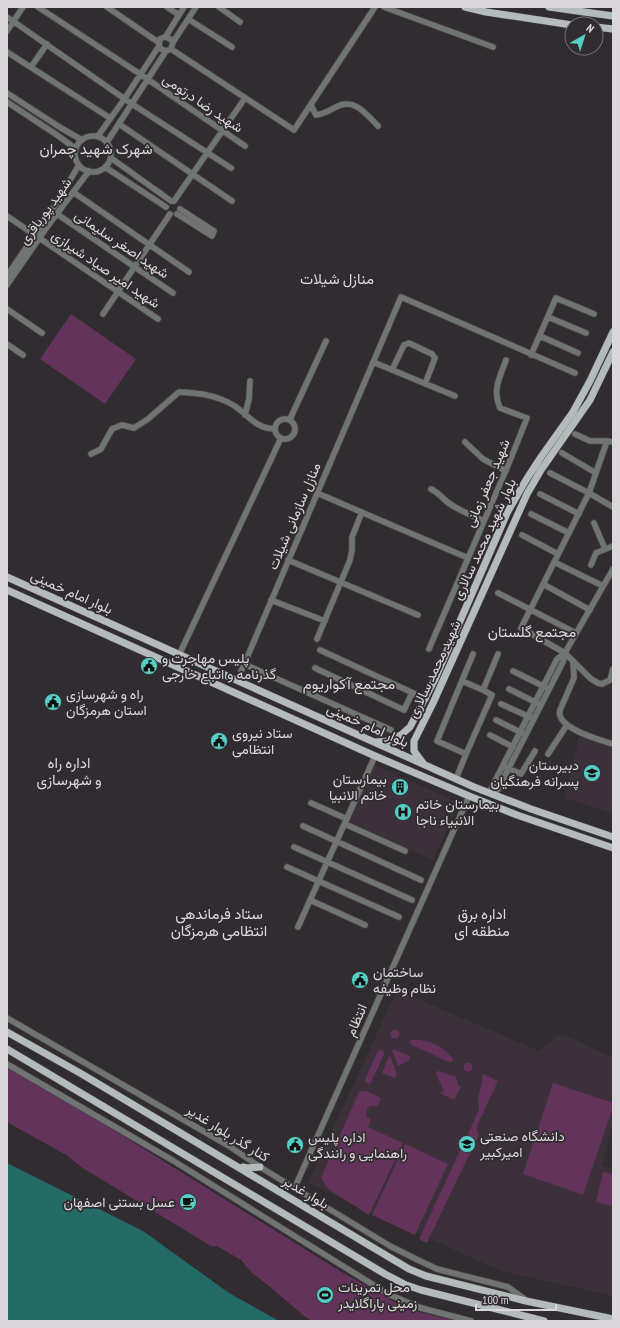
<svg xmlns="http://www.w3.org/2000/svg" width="620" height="1328" viewBox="0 0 620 1328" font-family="'PT Sans Narrow',Vazirmatn,sans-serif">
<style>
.built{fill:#3c313a}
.green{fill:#63335b}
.water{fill:#246b67}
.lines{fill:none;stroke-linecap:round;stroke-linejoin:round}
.minor-casing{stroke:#4c474b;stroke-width:7}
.major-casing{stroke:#4c474b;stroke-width:8}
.minor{stroke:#707574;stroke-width:5.5}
.major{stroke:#b3bcbb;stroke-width:7}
.labels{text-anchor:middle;stroke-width:3.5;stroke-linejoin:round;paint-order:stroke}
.street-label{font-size:14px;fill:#dad6d9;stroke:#312c30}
.poi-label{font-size:14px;fill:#dad6d9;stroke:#312c30;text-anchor:start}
.neighbourhood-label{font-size:15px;fill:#ded7dd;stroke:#312c30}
</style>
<rect width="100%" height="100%" fill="#312c30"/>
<!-- built -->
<path class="built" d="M579 737 613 748V813L565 798Z
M373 764 459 803 433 860 348 821Z
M397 990 539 1051 558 1035 573 1039 613 1058V1122L602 1166 613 1169V1296L501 1271 308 1183Z"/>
<!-- green -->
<path class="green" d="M71 314 136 359 105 404 40 359Z
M390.5 1034a4.5 4.5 0 1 1 9 0a4.5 4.5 0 1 1-9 0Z
M411 1040C427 1038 443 1046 453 1059L452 1062H449L412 1045 410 1043Z
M381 1050 384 1051V1054L371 1083 368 1084 365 1082V1079L378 1051Z
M392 1050H395L410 1056V1060L398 1066Z
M389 1056 391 1058 397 1075 394 1078 382 1073Z
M463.5 1067a4.5 4.5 0 1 1 9 0a4.5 4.5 0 1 1-9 0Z
M7 1066 83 1111 340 1271 407 1309 456 1321H312L304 1316 269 1286 252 1273 241 1260 217 1246H211L81 1167 68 1156 7 1122Z
M439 1071 456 1077 458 1086H461L454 1100 440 1093 444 1091C441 1084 438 1080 436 1072Z
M483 1074 498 1081 476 1128 479 1134 427 1243 419 1239 479 1110 478 1101Z
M553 1083 613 1103V1107L583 1195 523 1174Z
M362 1091H366L381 1098 378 1106H370L367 1109 366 1116 371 1120 368 1127 403 1143 369 1215 328 1189 321 1178 359 1092Z
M405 1144 448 1164 415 1235 372 1215Z
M603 1172 613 1174V1206L596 1202Z"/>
<!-- water -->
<path class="water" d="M7 1163 143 1231 229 1293 279 1321H7Z"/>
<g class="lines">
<!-- minor casing -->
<g class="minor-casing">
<path id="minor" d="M38 7 140 74 245 146
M107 7 158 42
M167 7 179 15
M219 7 240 22
M384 7 493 47
M7 17 132 104 231 168
M188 19 232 47
M7 31 23 7
M166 36 184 7
M173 42C169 37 166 36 160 39L159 46 161 49 166 51 171 49 173 42 196 7
M171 49 294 130 375 7
M7 52 110 118
M31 67 47 44
M7 93 61 128 82 140
M7 102 57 135 76 149
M311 105 316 115C324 114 329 111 336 107 354 97 366 114 378 126
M119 124 232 201
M98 136 125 98 159 46
M75 154a18 18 0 1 1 36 0a18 18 0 1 1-36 0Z
M107 142 166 51
M111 158 171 201
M105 167 166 207
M73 192 189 272
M174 201 245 98
M57 214 173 293
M177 214 212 236 214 231 180 209
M7 216 158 319
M7 276 55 205 79 165
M7 285 47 227 89 171
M7 309 42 333
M103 314 170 214
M548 317 586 333
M540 336 578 353
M7 344 23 355
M531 355 556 298 594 314
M373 362 455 396
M392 370 404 345 409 343 432 354 435 358 425 384
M245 415 249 399 250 381
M275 429a10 10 0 1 1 20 0a10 10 0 1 1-20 0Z
M290 419 326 341
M575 434 590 441H607
M465 442 483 459 506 471
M613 442 607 441 589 493 613 507
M562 453 596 473
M91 454 101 449 112 429 122 425 134 428 148 419 179 392C199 393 216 395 233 405 249 415 254 428 275 429
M550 473 589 493 521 628 565 653 591 679 598 683 602 684 610 680 613 669
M431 489C437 492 441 496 446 501 457 510 471 515 484 521
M317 493 468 558
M540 494 579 514
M531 514 569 533
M594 523 605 549
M522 535 558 554
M288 560 418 615
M554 562 603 586
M591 565 596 553 613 546
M543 584 590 610
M498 593 576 633
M271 600 325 621
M317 639 350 560 352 550V537L362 512
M429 649 509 463 527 418 500 408C492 390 500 377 506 360
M320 650 426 699
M179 655 281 438
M573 661 574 678 560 710C555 728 600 740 613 744
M244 664 391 730
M315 668 404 710 412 693
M513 671 547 688
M237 681 401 297 575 373
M462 681 483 690
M509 689 539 704
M501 704 532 718
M496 720 524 734
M490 735 513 747
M466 754 437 741 473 654
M548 754 567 725
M506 767 521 774 535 751
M456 779 466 754 492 695 483 690 498 654
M489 793 557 659 565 653 570 644 613 569
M495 795 563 662 565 653
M311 803 347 819
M345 824 405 851
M303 826 421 880
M294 847 412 900
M287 867 399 917
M310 900 365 925
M298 927 375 756
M7 1018 229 1146 260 1167 390 1246 418 1260 437 1269 508 1287 526 1300
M7 1064 172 1160 388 1294 421 1308 471 1321
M295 1187 469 796"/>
</g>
<!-- major casing -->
<g class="major-casing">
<path id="major" d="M465 7 486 12 572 25
M549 7 613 16
M596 27 613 29
M7 577 474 787 531 809 613 837
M7 590 375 756 469 796 517 815 613 848
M376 742 389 741 401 735 410 727 434 681 507 513 526 480 541 457 573 412 590 381 613 332
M423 763 414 751V741L433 703 527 494 541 470 590 400 613 352
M7 1032 80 1073 409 1269 426 1276 526 1301 613 1319
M7 1049 385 1274 406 1285 421 1290 544 1321
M243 1167 247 1168 260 1167"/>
</g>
<!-- minor -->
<use href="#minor" class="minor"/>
<!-- major -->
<use href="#major" class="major"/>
</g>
<!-- icons -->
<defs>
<g id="civic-disc" transform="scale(0.9)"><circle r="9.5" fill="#55cec5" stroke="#312c30"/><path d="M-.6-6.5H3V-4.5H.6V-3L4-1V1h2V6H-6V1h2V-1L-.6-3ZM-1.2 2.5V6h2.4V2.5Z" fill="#111"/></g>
<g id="school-disc" transform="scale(0.9)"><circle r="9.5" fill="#55cec5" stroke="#312c30"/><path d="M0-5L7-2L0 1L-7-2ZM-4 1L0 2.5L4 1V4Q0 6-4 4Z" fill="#111"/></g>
<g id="building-disc" transform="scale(0.9)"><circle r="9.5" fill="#55cec5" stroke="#312c30"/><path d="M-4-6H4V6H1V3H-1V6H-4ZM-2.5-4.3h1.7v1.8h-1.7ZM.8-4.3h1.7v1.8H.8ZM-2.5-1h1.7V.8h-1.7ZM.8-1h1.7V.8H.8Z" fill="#111"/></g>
<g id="hospital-disc" transform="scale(0.9)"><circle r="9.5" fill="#55cec5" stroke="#312c30"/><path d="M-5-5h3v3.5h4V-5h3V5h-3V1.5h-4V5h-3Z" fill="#111"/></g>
<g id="university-disc" transform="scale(0.9)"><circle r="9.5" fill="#55cec5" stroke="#312c30"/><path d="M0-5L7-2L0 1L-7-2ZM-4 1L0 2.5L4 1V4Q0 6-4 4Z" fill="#111"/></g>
<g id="cafe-disc" transform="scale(0.9)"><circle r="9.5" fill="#55cec5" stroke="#312c30"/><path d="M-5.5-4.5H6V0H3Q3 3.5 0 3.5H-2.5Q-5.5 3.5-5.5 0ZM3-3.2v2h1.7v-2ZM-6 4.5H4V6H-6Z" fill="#111"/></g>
<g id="stadium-disc" transform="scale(0.9)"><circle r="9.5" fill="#55cec5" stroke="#312c30"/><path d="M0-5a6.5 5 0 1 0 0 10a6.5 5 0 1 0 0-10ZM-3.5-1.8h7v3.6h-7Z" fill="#111"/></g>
</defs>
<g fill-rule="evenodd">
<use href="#civic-disc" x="149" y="666"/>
<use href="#civic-disc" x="53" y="702"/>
<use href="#civic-disc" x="219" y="741"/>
<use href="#school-disc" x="592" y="773"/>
<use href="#building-disc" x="400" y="787"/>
<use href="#hospital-disc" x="403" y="812"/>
<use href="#civic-disc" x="360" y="980"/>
<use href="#university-disc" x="467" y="1144"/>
<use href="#civic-disc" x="295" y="1145"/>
<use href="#cafe-disc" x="188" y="1202"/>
<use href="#stadium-disc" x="325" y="1295"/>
</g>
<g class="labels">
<!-- street labels -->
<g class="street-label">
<text transform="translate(203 103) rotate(34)" y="5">شهید رضا درتومی</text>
<text transform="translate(45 211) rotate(-54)" y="5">شهید پورباقری</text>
<text transform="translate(122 244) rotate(34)" y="5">شهید اصغر سلیمانی</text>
<text transform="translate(106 269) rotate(34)" y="5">شهید امیر صیاد شیرازی</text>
<text transform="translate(487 483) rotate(-67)" y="5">شهید جعفر زمانی</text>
<text transform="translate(294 516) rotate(-67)" y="5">منازل سازمانی شیلات</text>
<text transform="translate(484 539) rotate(-65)" y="5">بلوار شهید محمد سالاری</text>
<text transform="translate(72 592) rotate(24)" y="5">بلوار امام خمینی</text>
<text transform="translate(434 669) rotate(-65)" y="5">شهید محمد سالاری</text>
<text transform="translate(368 725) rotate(24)" y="5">بلوار امام خمینی</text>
<text transform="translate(356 1020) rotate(-66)" y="5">انتظام</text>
<text transform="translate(228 1133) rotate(32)" y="5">کنار گذر بلوار غدیر</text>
<text transform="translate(306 1192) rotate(31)" y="5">بلوار غدیر</text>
</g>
<!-- poi labels -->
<g class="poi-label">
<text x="162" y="663">پلیس مهاجرت و<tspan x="162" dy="16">گذرنامه و اتباع خارجى</tspan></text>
<text x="66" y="699">راه و شهرسازی<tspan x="66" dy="16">استان هرمزگان</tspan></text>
<text x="232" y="738">ستاد نیروی<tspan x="232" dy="16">انتظامی</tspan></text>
<text x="579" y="770" text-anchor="end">دبیرستان<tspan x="579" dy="16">پسرانه فرهنگیان</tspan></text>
<text x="387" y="784" text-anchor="end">بیمارستان<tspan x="387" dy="16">خاتم الانبیا</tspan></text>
<text x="416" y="809">بیمارستان خاتم<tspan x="416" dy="16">الانبیاء ناجا</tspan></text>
<text x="373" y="977">ساختمان<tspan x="373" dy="16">نظام وظیفه</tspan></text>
<text x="480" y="1141">دانشگاه صنعتی<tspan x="480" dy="16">امیرکبیر</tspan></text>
<text x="308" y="1142">اداره پلیس<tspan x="308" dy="16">راهنمایی و رانندگی</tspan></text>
<text x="175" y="1207" text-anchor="end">عسل بستنی اصفهان</text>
<text x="338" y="1292">محل تمرینات<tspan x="338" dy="16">زمینی پاراگلایدر</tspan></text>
</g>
<!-- neighbourhood labels -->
<g class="neighbourhood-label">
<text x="96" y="154">شهرک شهید چمران</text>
<text x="337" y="284">منازل شیلات</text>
<text x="532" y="637">مجتمع گلستان</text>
<text x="349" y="689">مجتمع آکواریوم</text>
<text x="69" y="768">اداره راه<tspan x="69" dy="17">و شهرسازی</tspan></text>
<text x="219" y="919">ستاد فرماندهی<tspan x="219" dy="17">انتظامی هرمزگان</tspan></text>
<text x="482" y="919">اداره برق<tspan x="482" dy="17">منطقه ای</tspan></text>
</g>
</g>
<!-- border -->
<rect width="620" height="1328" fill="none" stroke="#dad6d9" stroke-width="16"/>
<!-- north arrow -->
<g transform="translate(584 36) rotate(39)"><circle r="19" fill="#312c30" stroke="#757074"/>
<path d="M0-3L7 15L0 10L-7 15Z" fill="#55cec5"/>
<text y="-6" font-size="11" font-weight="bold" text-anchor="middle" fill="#dad6d9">N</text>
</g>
<!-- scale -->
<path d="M476 1304v6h80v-6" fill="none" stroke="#dad6d9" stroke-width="2"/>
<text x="482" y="1304" font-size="12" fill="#dad6d9" stroke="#312c30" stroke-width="3" paint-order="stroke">100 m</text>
</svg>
